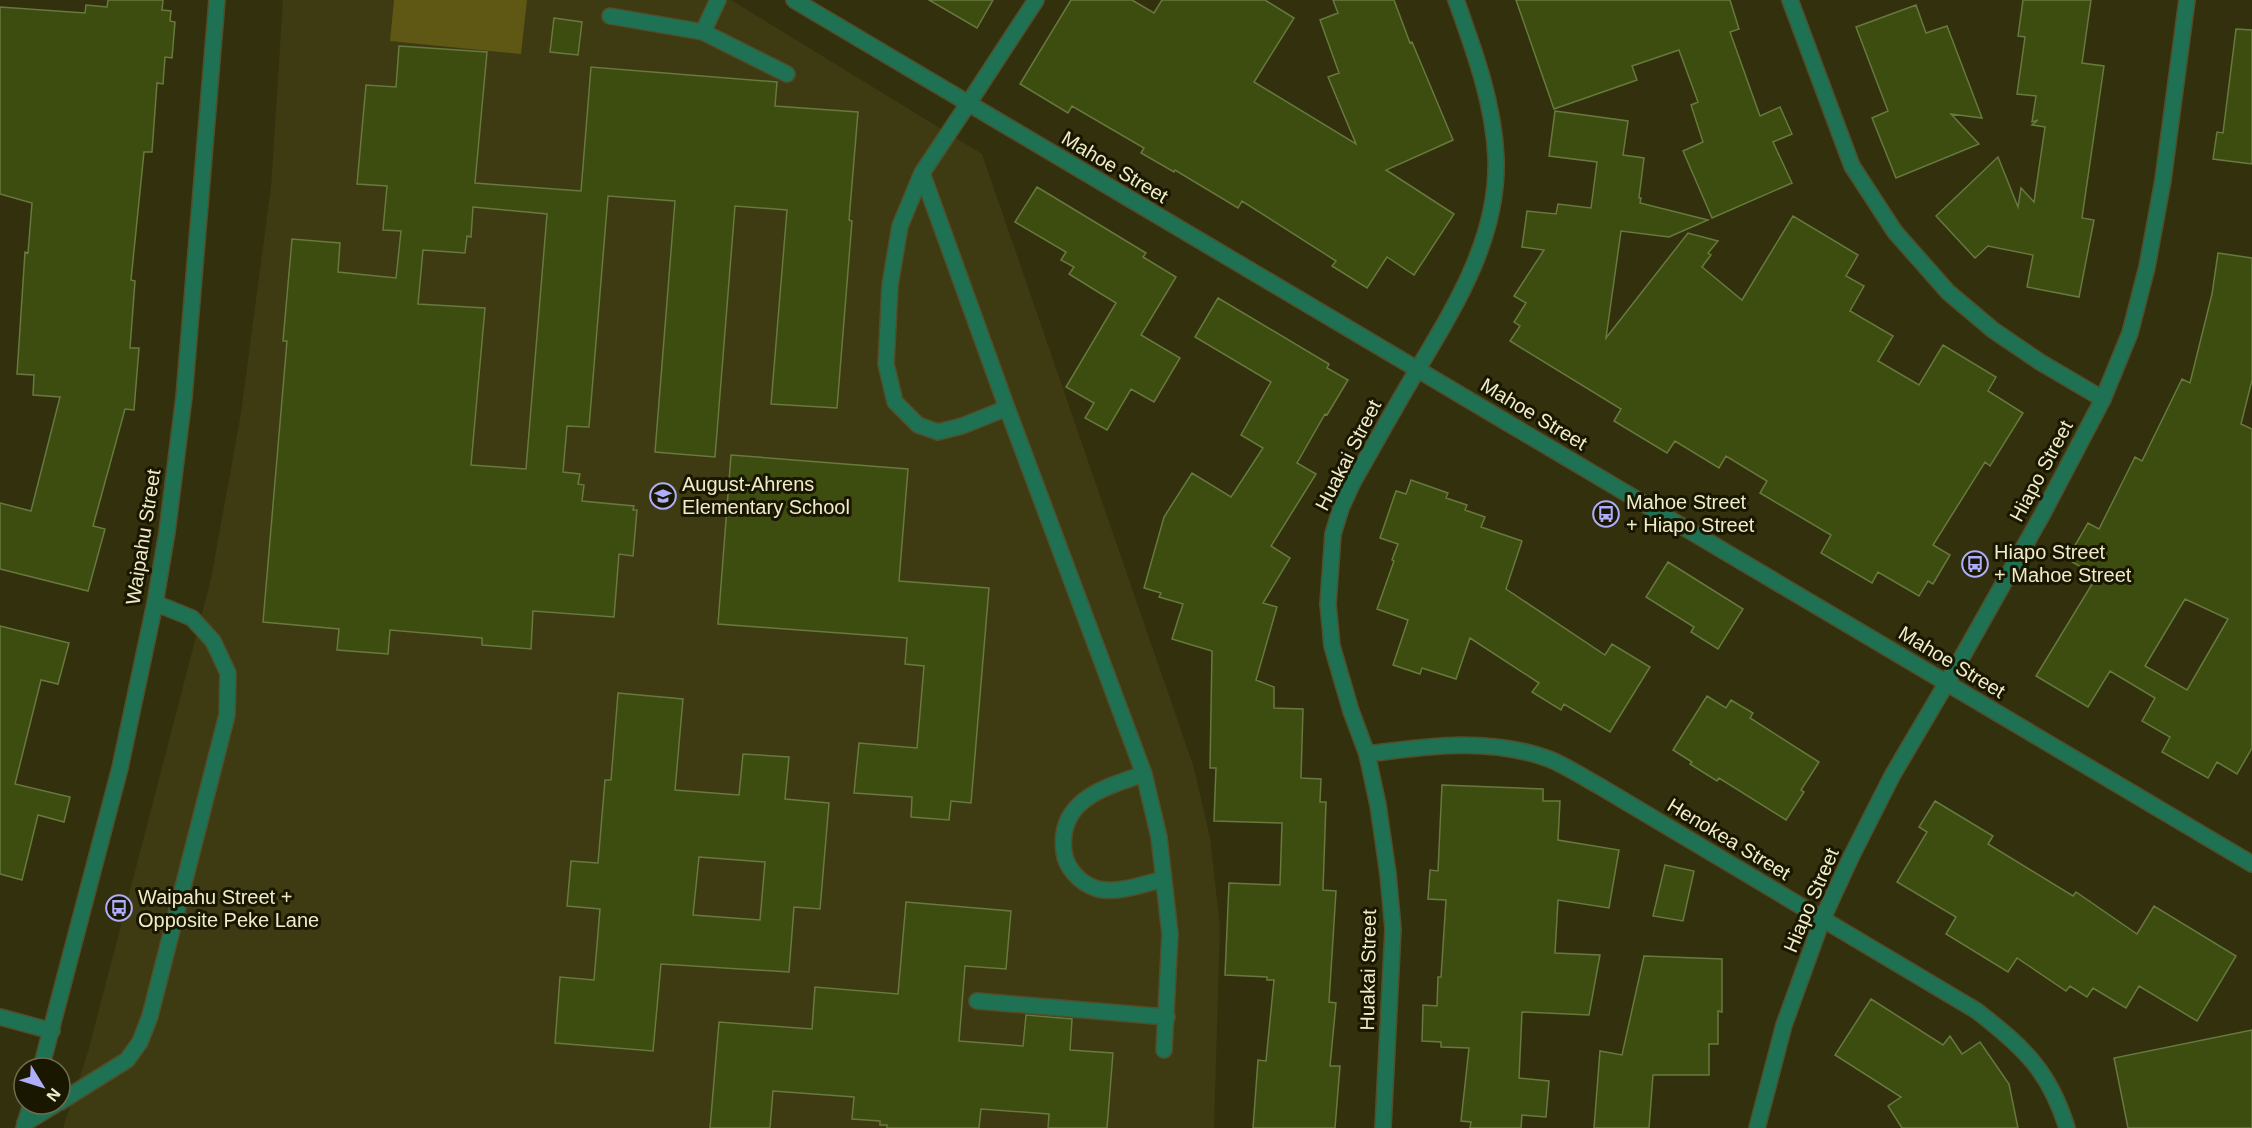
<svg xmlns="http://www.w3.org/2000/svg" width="2252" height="1128" viewBox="0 0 2252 1128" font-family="Arial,sans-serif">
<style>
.built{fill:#3e3a12}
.green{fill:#5e5814}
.building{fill:#3c4d0f;stroke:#67793e;stroke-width:1.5;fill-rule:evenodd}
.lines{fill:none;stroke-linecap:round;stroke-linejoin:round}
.service-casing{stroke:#514e2b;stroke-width:18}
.minor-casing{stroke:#514e2b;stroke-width:18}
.tertiary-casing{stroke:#514e2b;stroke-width:18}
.service{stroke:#1e7152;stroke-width:15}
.minor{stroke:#1e7152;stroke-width:15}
.tertiary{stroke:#1e7152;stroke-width:15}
.labels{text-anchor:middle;stroke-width:6;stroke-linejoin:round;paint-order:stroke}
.street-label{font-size:20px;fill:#efeccb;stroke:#1a1700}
.poi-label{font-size:20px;fill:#efeccb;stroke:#1a1700;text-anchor:start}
</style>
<rect width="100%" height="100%" fill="#33300d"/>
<!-- built -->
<path class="built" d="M283 0H731L982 154 1194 768 1210 838 1220 926 1214 1128H63L88 1052 211 579 241 413 271 187Z"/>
<!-- green -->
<path class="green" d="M394 0H527L521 54 390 41Z"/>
<!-- building -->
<path class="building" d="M108 0H163L162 10 171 11 170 21 175 22 172 58 165 57 163 84 157 83 152 152H144L131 280 135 281 130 348H139L134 410 125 409 93 526 105 529 88 591 0 569V503L31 511 60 397 33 395 34 375 17 374 25 252 28 253 32 203 0 194V7L85 13 86 5 107 7Z
M929 0H993L977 28Z
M1071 0H1132L1154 13 1162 0H1265L1294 18 1254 82 1356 144 1328 77 1339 73 1320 20 1338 13 1333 0H1394L1410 43 1412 42 1453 140 1386 170 1454 214 1414 275 1387 257 1367 288 1332 266 1336 261 1242 201 1238 208 1175 170 1174 172 1141 153 1144 148 1072 106 1068 113 1020 84Z
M1516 0H1730L1739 29 1730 32 1760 116 1780 107 1792 134 1773 142 1792 183 1712 218 1683 151 1703 142 1691 105 1698 102 1679 50 1632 66 1637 80 1554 109Z
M2023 0H2091L2082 63 2104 66 2082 218 2094 220 2079 297 2027 287 2033 255 1988 246 1975 258 1936 216 1998 157 2018 207 2021 188 2034 202 2045 127 2032 125 2038 120 2032 122 2036 96 2017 94 2025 37 2018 36Z
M1916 5 1926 33 1947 26 1982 118 1951 114 1979 144 1896 178 1872 118 1888 111 1856 27Z
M554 18 582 22 578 55 550 52Z
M2236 29 2252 30V164L2213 159 2217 132 2223 133Z
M399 46 487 52 475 183 581 191 591 67 777 82 775 106 858 112 849 220 852 221 837 408 771 404 787 210 735 206 715 457 655 452 675 201 608 196 589 427 567 426 563 472 580 474 578 484 584 485 582 501 634 506 633 510H637L633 556 619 554 614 617 533 611 531 649 482 645V638L390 630 388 654 337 650 339 629 263 622 287 341H283L292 239 340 243 338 272 396 278 401 231 383 230 387 186 357 184 366 85 396 87ZM473 207 547 214 526 469 471 465 485 308 418 304 423 250 465 253 467 236 471 237Z
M1555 111 1628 121 1623 155 1644 158 1639 198H1641L1640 203 1708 220 1669 237 1621 231 1606 338 1688 233 1718 241 1708 253 1711 255 1702 267 1742 300 1793 216 1858 255 1846 276 1864 286 1850 311 1893 336 1878 361 1919 385 1943 345 1996 377 1988 391 2023 413 1990 466 1985 462 1933 545 1950 555 1933 584 1928 581 1919 596 1878 572 1872 583 1821 553 1831 535 1760 493 1767 481 1726 456 1719 468 1675 441 1667 453 1614 421 1621 409 1510 341 1520 326 1514 322 1526 303 1514 296 1544 250 1522 247 1527 211 1556 214 1558 204 1591 208 1597 162 1549 156Z
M1037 187 1146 253 1143 257 1176 277 1141 335 1180 358 1154 402 1131 389 1107 430 1085 418 1094 403 1066 387 1116 303 1069 274 1074 267 1061 260 1066 252 1015 222Z
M2218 253 2252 258V380L2241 424 2252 429V748L2237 774 2217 762 2208 778 2162 752 2170 737 2142 721 2155 698 2110 671 2088 707 2036 676 2097 576 2067 559 2088 523 2099 529 2135 457 2142 461 2182 379 2190 383 2212 294ZM2185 599 2228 619 2187 690 2145 666Z
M1218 298 1329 364 1327 368 1348 380 1327 415 1325 414 1297 463 1316 474 1271 546 1290 558 1263 603 1277 607 1256 680 1274 687V708L1303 709 1301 778 1321 779 1320 802H1326L1323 890 1336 891 1329 1002 1336 1003 1330 1066H1340L1335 1128H1253L1258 1060 1266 1061 1274 980H1267V977L1225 975 1229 883 1280 885 1282 823 1214 821 1216 768H1210L1212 651 1172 639 1183 604 1159 597 1161 593 1144 588 1164 517 1192 473 1231 497 1263 448 1241 435 1271 382 1195 337Z
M731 455 908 469 899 581 989 588 971 803 951 801 949 820 911 817 912 797 854 793 859 743 917 748 924 666 905 664 907 638 718 624Z
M1411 480 1448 493 1446 498 1467 505 1465 510 1485 517 1481 527 1522 541 1506 589 1605 655 1612 644 1650 667 1610 732 1564 704 1561 710 1532 692 1539 683 1470 638 1456 679 1422 668 1420 674 1393 665 1408 620 1377 609 1394 561 1392 560 1398 544 1380 538 1396 491 1406 494Z
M1668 562 1743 609 1718 649 1691 632 1694 627 1646 597Z
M0 626 69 643 58 684 41 680 15 784 70 797 64 822 38 815 22 880 0 874Z
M618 693 683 699 675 790 739 795 743 754 789 757 785 799 829 803 820 909 794 907 789 972 661 964 653 1051 555 1043 560 977 594 980 600 909 567 906 571 861 598 863 605 780H611ZM699 857 765 862 760 920 693 915Z
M1707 696 1726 708 1731 700 1753 713 1750 718 1819 762 1801 790 1804 792 1786 820 1719 778 1717 781 1690 764 1692 762 1673 750Z
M1442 785 1543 789V801H1560L1558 840 1619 850 1609 908 1558 900 1555 953 1600 955 1589 1015 1522 1012 1519 1078 1549 1081 1546 1117 1522 1115 1521 1128H1470L1471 1122 1461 1121 1469 1048 1441 1047V1042L1422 1041 1423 1005 1437 1006 1438 977H1441L1446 900 1428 899 1430 870 1438 871Z
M1935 801 1993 836 1988 844 2073 896 2076 892 2137 934 2154 906 2236 956 2197 1021 2139 986 2126 1008 2093 988 2087 997 2070 986 2066 991 2017 958 2008 972 1946 934 1956 917 1897 882 1927 832 1919 827Z
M1665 865 1694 871 1683 921 1653 916Z
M906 902 1011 911 1006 969 965 966 959 1041 1023 1046 1026 1015 1072 1019 1070 1050 1113 1053 1107 1128H1048L1049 1114 981 1109 979 1128H887V1125H880V1121L852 1119 854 1097 773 1091 770 1128H710L719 1022 812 1029 815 987 898 994Z
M1644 956 1722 959V1012L1718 1011V1044H1709V1075H1653L1649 1128H1594L1600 1051 1622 1055Z
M1871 999 1943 1045 1950 1036 1962 1054 1980 1042 2009 1084 2018 1128H1902L1888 1106 1901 1097 1835 1055Z
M2252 1030V1128H2128L2114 1058Z"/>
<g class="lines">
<!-- service casing -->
<g class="service-casing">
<path id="service" d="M610 16 703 32 718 0
M703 32 787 74
M968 104 922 173 900 226 890 285 886 364 895 402 918 425 938 432 962 426 1007 408
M922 173 1007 408 1144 774 1159 837 1170 934 1164 1050
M1144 774C1105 787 1057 800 1064 852 1066 868 1080 883 1095 888 1113 895 1145 884 1163 879
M977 1001 1167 1017
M60 1102 127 1060 140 1042 150 1016 227 715 228 673 213 641 192 618 155 603
M25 1123 56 1104"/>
</g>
<!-- minor casing -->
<g class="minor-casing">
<path id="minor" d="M1790 0 1852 166 1895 232 1948 292 1993 330 2040 362 2103 399
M968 104 1036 0
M1367 754C1428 746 1489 737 1549 759 1567 766 1584 778 1601 787L1977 1011C2023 1047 2049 1070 2067 1128
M0 1017 52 1031
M1383 1128 1393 929 1388 874 1378 805 1367 754 1351 711 1332 646 1328 604 1333 534 1341 508 1353 482C1372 449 1390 416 1409 384 1450 314 1499 242 1496 158 1494 104 1474 50 1456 0"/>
</g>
<!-- tertiary casing -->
<g class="tertiary-casing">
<path id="tertiary" d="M794 0 2252 864
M41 1068 120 768 155 603 167 532 184 397 217 0
M24 1128 31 1104
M1757 1128 1784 1025 1822 920 1851 857 1892 776 1966 650 2042 515 2103 399 2130 333 2147 267 2163 180 2187 0"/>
</g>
<!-- service -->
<use href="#service" class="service"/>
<!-- minor -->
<use href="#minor" class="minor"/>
<!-- tertiary -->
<use href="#tertiary" class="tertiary"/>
</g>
<!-- icons -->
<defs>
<g id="school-ring" transform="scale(1.35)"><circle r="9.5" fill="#1a1700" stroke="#aeaefa" stroke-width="1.5"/><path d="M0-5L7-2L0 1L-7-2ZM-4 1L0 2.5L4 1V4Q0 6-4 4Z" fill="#aeaefa"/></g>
<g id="bus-ring" transform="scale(1.35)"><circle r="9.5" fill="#1a1700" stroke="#aeaefa" stroke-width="1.5"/><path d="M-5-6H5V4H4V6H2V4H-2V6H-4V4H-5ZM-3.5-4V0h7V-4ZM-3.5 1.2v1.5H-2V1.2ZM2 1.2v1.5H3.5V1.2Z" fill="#aeaefa"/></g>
</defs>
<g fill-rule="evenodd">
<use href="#school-ring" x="663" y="496"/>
<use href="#bus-ring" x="1606" y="514"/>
<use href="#bus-ring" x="1975" y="564"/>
<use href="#bus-ring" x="119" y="908"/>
</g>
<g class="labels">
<!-- street labels -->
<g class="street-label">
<text transform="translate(1115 167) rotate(31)" y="7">Mahoe Street</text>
<text transform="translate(1534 414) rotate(31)" y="7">Mahoe Street</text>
<text transform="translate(1348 455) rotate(-63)" y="7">Huakai Street</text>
<text transform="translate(2041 471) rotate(-62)" y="7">Hiapo Street</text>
<text transform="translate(143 537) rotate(-81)" y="7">Waipahu Street</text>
<text transform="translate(1952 662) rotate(31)" y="7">Mahoe Street</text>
<text transform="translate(1729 839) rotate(31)" y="7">Henokea Street</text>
<text transform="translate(1811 900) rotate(-67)" y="7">Hiapo Street</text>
<text transform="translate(1368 970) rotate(-89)" y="7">Huakai Street</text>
</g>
<!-- poi labels -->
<g class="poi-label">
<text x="682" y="491">August-Ahrens<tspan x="682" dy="23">Elementary School</tspan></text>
<text x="1626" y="509">Mahoe Street<tspan x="1626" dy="23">+ Hiapo Street</tspan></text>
<text x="1994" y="559">Hiapo Street<tspan x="1994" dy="23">+ Mahoe Street</tspan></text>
<text x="138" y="904">Waipahu Street +<tspan x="138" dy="23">Opposite Peke Lane</tspan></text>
</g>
</g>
<!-- north arrow -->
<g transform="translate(42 1086) rotate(128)"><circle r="28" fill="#1a1700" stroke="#6f6c51" stroke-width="1.5"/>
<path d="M0-4.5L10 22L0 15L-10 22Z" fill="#aeaefa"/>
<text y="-9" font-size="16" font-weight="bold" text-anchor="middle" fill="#efeccb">N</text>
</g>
</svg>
